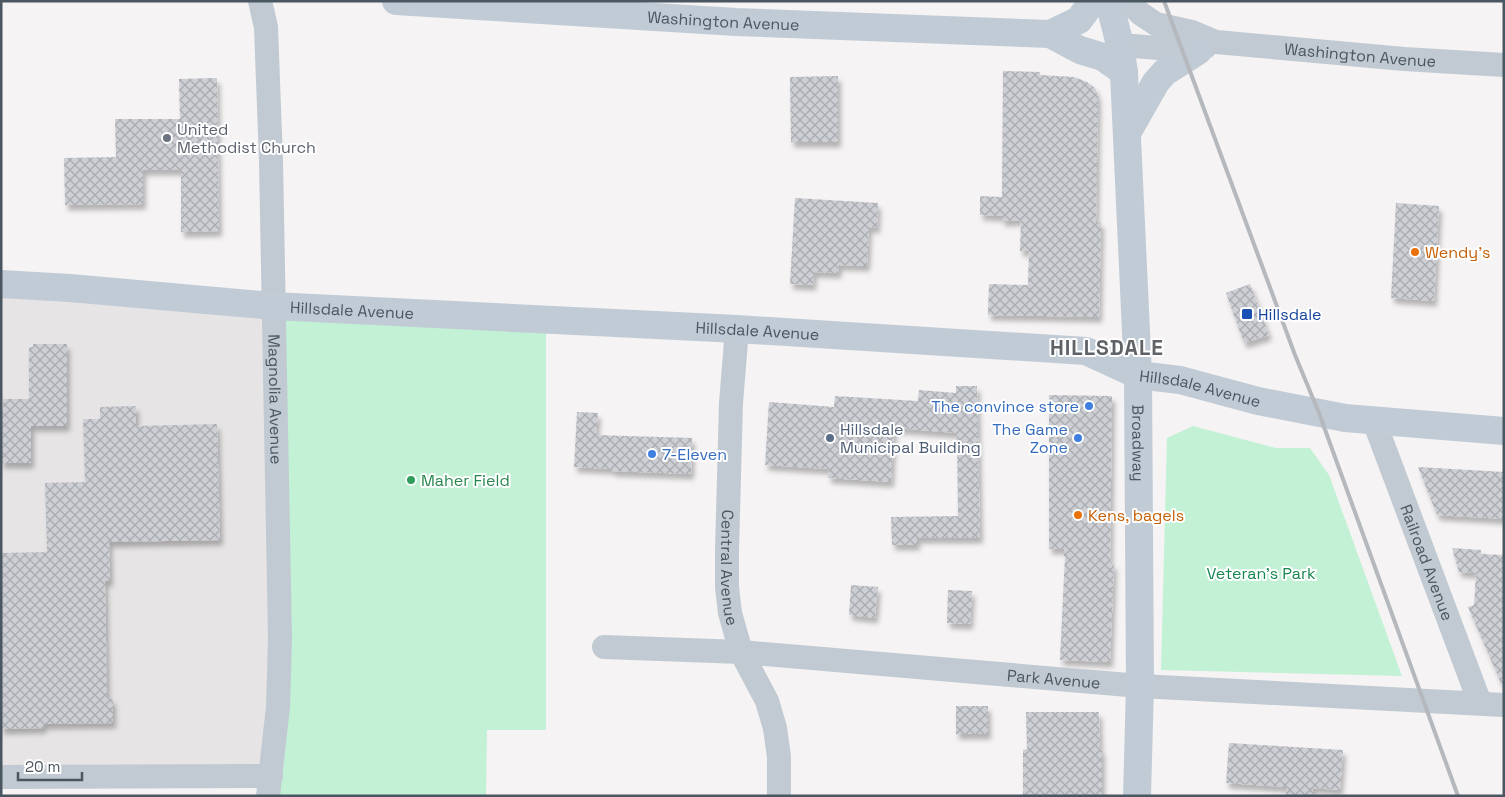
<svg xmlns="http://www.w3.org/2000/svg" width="1505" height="797" viewBox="0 0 1505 797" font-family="'Space Grotesk',sans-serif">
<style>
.education{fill:#e6e4e5}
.green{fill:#c3f1d5}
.building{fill:url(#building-cross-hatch);filter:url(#shadow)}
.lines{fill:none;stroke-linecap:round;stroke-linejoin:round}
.street{stroke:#c1cad2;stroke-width:24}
.secondary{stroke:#c1cbd6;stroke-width:28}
.rail{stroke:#b5b8bd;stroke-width:4}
.worship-dot{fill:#6b7280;stroke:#fff;stroke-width:2}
.food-dot{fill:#e8710a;stroke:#fff;stroke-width:2}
.transit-dot{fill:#1a4fb4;stroke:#fff;stroke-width:2}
.shop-dot{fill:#3f7fe0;stroke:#fff;stroke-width:2}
.service-dot{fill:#5c6f8a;stroke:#fff;stroke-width:2}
.leisure-dot{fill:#2e9e5b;stroke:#fff;stroke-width:2}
.labels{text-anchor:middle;stroke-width:4;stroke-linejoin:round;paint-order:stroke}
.street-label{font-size:16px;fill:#4a5661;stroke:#fff}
.worship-label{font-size:16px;fill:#5b616d;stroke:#fff;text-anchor:start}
.food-label{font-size:16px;fill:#c56008;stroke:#fff;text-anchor:start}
.transit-label{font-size:16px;fill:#164399;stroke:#fff;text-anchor:start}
.shop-label{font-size:16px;fill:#366cbe;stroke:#fff;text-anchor:end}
.service-label{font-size:16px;fill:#4e5e75;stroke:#fff;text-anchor:start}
.leisure-label{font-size:16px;fill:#27864d;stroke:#fff;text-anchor:start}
.park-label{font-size:16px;fill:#17864f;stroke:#fff}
.district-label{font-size:21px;font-weight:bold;letter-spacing:1px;fill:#5f6368;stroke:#fff}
</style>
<defs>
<pattern id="building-cross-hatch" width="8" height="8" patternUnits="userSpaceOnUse" patternTransform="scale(1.25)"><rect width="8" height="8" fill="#cdcfd5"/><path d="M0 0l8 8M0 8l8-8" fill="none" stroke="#a8abb0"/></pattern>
<filter id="shadow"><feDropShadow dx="3" dy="5.5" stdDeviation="2.5" flood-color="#0004"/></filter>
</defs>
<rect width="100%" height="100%" fill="#f5f3f3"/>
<!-- education -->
<path class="education" d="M1 284 273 306 271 776 1 777Z"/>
<!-- green -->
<path class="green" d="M273 306 546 320V730H487L486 796H268Z
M1193 426 1276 448H1310L1329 475 1402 676 1161 670 1167 438Z"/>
<!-- building -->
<path class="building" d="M1003 71 1040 72V75L1074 77 1087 82 1095 88 1098 97 1096 222H1101L1099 317 988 315 989 284 1028 285 1029 251H1020L1021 220 1002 221V216L980 215V196L1002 197Z
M838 76V142H791L790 77Z
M217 78 219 231 181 232V170H143V204L65 205 64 158 116 157 115 119H180L179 79Z
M795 198 878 203 877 228 869 227 867 266 839 265 838 273 814 272 813 285 790 284Z
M1396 203 1439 206 1434 301 1391 298Z
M1250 284 1269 335 1244 343 1226 293Z
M33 344H67V426H31V463H1V409H3V399H29V347H33Z
M956 386H977L980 538H917V545H892L891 517 958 516 957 433 894 428 891 482 828 478 829 469 765 465 769 402 834 407 835 396 918 401 919 390 956 393Z
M1049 395 1112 396 1110 564H1114L1110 662 1060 660 1065 556H1064V549H1049Z
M136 406V426L217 424 220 540 109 542 110 581H105L107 698 113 699V723L43 724 44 728 1 729V553L47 552 45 483 85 482 83 419H100V407Z
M577 412 598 413 596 435 692 438 691 474 612 471V469L574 467Z
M1418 467 1504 472V519L1437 515Z
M1452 548 1481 550V554L1504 555V690L1468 607 1474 605 1476 573 1459 572Z
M851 585 878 587 875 618 849 615Z
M948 590 972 591 970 624 947 623Z
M956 706H988V734H956Z
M1026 712H1099L1100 750 1102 749V796H1023V750L1027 749Z
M1229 743 1343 750 1340 790 1313 788V796H1286V787L1226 783Z"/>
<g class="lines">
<!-- street -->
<g class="street">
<path id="s1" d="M260 1 266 27 271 161 280 639 278 707 268 796"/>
<path id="s2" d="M1128 1 1141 14 1156 24 1192 32 1216 42 1404 59 1504 65"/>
<path d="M1120 45 1198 51 1205 47"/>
<path id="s3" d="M737 329 731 403 727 551V587L730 613 741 652 767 701 775 728 779 757V796"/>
<path id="s4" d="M1374 421 1480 703"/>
<path id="s5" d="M604 647 741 652 1140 686 1504 705"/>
<path d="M1 777 271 776"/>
</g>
<!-- secondary -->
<g class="secondary">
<path id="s6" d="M396 1 736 22 1050 34 1080 50 1103 57 1124 72"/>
<path id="s7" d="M1109 1 1120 45 1124 73 1138 375 1140 686 1137 796"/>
<path d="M1050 34 1079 20 1093 1"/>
<path d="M1127 133 1156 82 1165 72 1198 51"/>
<path id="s8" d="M1 284 70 288 273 306 737 329 1086 351 1138 375 1180 380 1258 401 1345 418 1504 431"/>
</g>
<!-- rail -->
<path class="rail" d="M1164 1 1295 355 1319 413 1458 796"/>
</g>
<!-- markers -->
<circle class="worship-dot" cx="167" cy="138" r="5"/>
<g class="food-dot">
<circle cx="1415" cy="252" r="5"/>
<circle cx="1078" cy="515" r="5"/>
</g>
<rect class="transit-dot" x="1241" y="308" width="12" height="12" rx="2.5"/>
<g class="shop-dot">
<circle cx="1089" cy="406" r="5"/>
<circle cx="1078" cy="438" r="5"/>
<circle cx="652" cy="454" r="5"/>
</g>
<circle class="service-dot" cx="830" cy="438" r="5"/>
<circle class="leisure-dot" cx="411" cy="480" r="5"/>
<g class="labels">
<!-- street labels -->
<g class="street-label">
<text dy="6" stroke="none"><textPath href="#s6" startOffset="328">Washington Avenue</textPath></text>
<text dy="6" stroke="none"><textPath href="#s2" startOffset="244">Washington Avenue</textPath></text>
<text dy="6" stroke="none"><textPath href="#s8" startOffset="352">Hillsdale Avenue</textPath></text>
<text dy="6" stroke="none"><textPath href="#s8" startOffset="758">Hillsdale Avenue</textPath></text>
<text dy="6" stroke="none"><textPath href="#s8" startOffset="1208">Hillsdale Avenue</textPath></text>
<text dy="6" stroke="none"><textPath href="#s1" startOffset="399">Magnolia Avenue</textPath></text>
<text dy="6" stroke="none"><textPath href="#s7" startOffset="444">Broadway</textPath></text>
<text dy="6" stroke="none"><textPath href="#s4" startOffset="151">Railroad Avenue</textPath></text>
<text dy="6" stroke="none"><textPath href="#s3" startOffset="239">Central Avenue</textPath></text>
<text dy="6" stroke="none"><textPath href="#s5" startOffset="451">Park Avenue</textPath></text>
</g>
<!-- worship labels -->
<g class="worship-label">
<text x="177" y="135">United<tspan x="177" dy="18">Methodist Church</tspan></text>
</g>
<!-- food labels -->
<g class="food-label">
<text x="1425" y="258">Wendy's</text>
<text x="1088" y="521">Kens, bagels</text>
</g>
<!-- transit labels -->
<g class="transit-label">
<text x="1258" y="320">Hillsdale</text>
</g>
<!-- shop labels -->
<g class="shop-label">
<text x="1079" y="412">The convince store</text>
<text x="1068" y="435">The Game<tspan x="1068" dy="18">Zone</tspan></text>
<text x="662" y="460" text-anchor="start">7-Eleven</text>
</g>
<!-- service labels -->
<g class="service-label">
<text x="840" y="435">Hillsdale<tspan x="840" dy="18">Municipal Building</tspan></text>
</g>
<!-- leisure labels -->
<g class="leisure-label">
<text x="421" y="486">Maher Field</text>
</g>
<!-- park labels -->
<g class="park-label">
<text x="1261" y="579">Veteran's Park</text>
</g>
<!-- district labels -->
<g class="district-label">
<text x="1107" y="355">HILLSDALE</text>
</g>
</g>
<!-- border -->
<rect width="1505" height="797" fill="none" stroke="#4a5661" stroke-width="5"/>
<!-- scale -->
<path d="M18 772v8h64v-8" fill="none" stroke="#4a5661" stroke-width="2.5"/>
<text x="25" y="772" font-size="15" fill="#4a5661" stroke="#ffffff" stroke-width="4" paint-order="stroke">20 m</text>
</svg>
